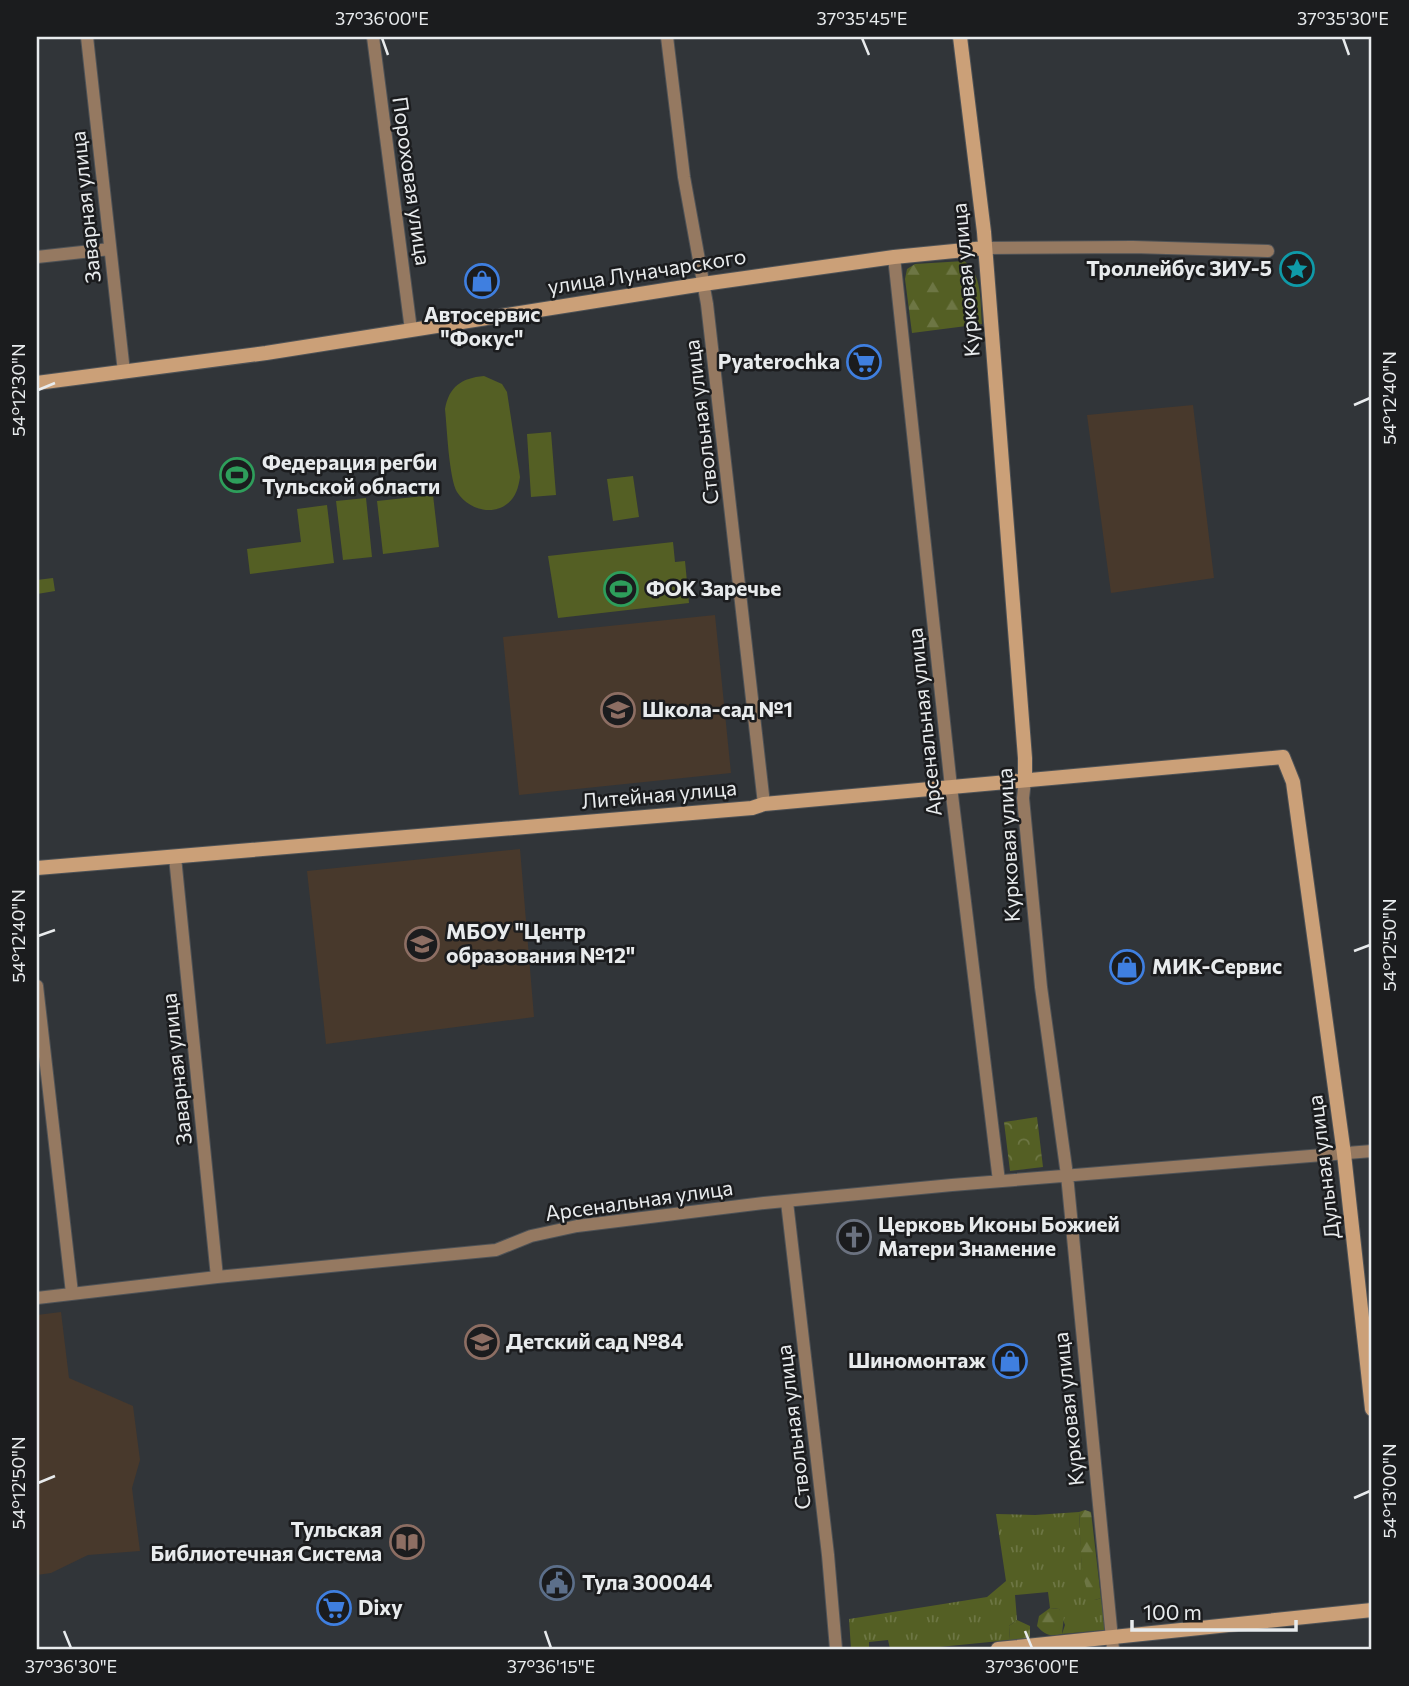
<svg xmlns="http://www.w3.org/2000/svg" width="1409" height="1686" viewBox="0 0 1409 1686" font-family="Commissioner,sans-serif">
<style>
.education{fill:#48392c}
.grass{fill:url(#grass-tufts)}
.forest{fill:url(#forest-firs)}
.park{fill:url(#park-crowns)}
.pitch{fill:#545f24}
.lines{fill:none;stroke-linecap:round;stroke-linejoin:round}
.street-casing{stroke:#4e5256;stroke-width:14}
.secondary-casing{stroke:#4e5256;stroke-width:16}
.street{stroke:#957961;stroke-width:12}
.secondary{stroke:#cba078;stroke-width:14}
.ticks{fill:none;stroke:#e8ebed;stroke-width:2.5}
.labels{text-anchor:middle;stroke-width:5;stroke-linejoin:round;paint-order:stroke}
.street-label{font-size:21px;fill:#e8ebed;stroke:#1b1c1e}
.poi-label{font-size:21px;font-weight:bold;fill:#e8ebed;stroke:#1b1c1e;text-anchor:start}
.neatline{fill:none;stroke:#e8ebed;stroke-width:2.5}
.ticks-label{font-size:18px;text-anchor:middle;fill:#e8ebed}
</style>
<defs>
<pattern id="grass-tufts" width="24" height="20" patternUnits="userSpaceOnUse" patternTransform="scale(1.75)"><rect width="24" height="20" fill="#545f24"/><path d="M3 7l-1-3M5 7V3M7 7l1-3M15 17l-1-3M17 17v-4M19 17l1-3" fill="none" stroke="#6d7644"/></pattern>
<pattern id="forest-firs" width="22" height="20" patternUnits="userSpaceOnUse" patternTransform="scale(1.75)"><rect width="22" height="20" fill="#545f24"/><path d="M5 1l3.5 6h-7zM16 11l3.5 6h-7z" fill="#6d7644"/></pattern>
<pattern id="park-crowns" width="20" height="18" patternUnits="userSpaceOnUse" patternTransform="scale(1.75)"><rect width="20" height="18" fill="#545f24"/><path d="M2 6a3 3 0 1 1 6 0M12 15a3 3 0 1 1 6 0" fill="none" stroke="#6d7644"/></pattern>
</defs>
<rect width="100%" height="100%" fill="#313539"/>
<!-- education -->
<path class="education" d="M1193 405 1214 578 1111 593 1087 415Z
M715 615 731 773 519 795 503 637Z
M520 849 534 1017 326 1044 307 871Z
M61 1312 69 1378 133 1406 140 1460 132 1488 140 1551 88 1555 51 1573 37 1575V1315Z"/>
<!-- grass -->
<path class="grass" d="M1079 1512 1082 1566 1095 1600 1101 1598 1105 1630 1062 1634 1065 1625 1059 1609 1050 1608 1048 1592 1015 1595 1017 1620 1009 1626 1010 1640 919 1649H890L888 1640 869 1642V1649H851L849 1619 987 1597 1006 1581 996 1514 1035 1515Z"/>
<!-- forest -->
<path class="forest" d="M964 261C983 274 980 303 982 324L912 333 905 279 907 269 915 264Z
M1085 1510 1091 1512 1101 1598 1095 1600C1078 1591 1081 1532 1079 1512Z
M1050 1608 1059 1609 1064 1616 1062 1634C1050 1637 1045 1635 1037 1626L1039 1616Z
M1017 1620 1030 1626V1640L1020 1643 1010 1640 1009 1626Z"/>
<!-- park -->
<path class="park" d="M53 578 55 591 37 594V580Z
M1037 1117 1043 1167 1010 1171 1004 1122Z"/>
<!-- pitch -->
<path class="pitch" d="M484 376 502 384 507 392 520 477C518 491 514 502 500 508 484 514 466 506 457 492 449 478 447 428 445 409 449 387 461 378 484 376Z
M551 432 556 495 531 497 527 434Z
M633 476 639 517 613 521 607 479Z
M433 495 439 547 383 554 377 501Z
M366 498 372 557 343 560 336 501Z
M327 505 334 563 250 574 247 549 301 542 297 509Z
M673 542 675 562 685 561 689 603 558 618 548 556Z"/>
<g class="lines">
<!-- street casing -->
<g class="street-casing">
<path id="street" d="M87 37 124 372
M373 37 411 330
M667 37 684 177 707 304 764 804
M985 248 1133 247 1268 251
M37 257 110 249
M894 257 951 787 999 1181
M1025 780 1023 798 1041 987 1067 1175 1113 1649
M175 857 217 1277
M37 986 72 1293
M787 1202 828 1555 836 1649
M37 1298 217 1277 496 1250 531 1236 577 1226 764 1203 952 1185 1372 1151"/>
</g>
<!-- secondary casing -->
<g class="secondary-casing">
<path id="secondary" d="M960 37 984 232 1025 758V780
M37 383 266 353 703 284 894 257 985 248
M37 868 752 808 764 804 1283 757 1293 782 1344 1154 1372 1409
M998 1649 1372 1610"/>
</g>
<!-- street -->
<use href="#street" class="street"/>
<!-- secondary -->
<use href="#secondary" class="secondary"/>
</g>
<!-- ticks -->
<path class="ticks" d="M382 38 388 55M862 38 869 55M1343 38 1349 55M38 390 55 383M1354 405 1370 398M38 936 55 930M1354 951 1370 945M38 1483 55 1476M1354 1498 1370 1491M64 1631 71 1648M545 1631 551 1648M1025 1631 1032 1648"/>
<!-- icons -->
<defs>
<g id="sight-ring" transform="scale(1.75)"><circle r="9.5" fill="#1b1c1e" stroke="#0f9aa8" stroke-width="1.5"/><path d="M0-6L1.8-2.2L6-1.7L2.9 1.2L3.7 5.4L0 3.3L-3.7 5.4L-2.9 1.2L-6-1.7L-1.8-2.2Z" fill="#0f9aa8"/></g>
<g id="shop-ring" transform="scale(1.75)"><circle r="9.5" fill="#1b1c1e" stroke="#3f7fe0" stroke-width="1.5"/><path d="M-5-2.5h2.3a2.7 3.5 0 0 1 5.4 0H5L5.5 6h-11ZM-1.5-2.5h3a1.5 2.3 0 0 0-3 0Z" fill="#3f7fe0"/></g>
<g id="supermarket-ring" transform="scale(1.75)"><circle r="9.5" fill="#1b1c1e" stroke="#3f7fe0" stroke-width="1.5"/><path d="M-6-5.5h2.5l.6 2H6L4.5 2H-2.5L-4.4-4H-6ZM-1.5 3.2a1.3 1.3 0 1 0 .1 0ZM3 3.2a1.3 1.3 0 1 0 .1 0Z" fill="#3f7fe0"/></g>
<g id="stadium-ring" transform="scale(1.75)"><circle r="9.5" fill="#1b1c1e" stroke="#2e9e5b" stroke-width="1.5"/><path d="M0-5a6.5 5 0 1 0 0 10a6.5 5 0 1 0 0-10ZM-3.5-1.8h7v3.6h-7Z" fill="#2e9e5b"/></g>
<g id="school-ring" transform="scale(1.75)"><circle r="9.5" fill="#1b1c1e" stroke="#8d6e63" stroke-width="1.5"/><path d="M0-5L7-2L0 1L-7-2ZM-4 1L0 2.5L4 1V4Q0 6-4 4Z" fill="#8d6e63"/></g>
<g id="church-ring" transform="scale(1.75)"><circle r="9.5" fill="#1b1c1e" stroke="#6b7280" stroke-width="1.5"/><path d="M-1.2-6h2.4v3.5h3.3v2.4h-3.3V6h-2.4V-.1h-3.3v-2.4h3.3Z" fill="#6b7280"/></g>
<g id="library-ring" transform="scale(1.75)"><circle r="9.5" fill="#1b1c1e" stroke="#8d6e63" stroke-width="1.5"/><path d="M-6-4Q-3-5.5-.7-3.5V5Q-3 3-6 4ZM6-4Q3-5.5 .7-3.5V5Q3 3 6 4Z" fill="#8d6e63"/></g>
<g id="civic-ring" transform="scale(1.75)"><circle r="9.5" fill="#1b1c1e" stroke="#5c6f8a" stroke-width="1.5"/><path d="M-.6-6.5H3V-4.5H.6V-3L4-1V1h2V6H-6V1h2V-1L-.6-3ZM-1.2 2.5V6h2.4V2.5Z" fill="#5c6f8a"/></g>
</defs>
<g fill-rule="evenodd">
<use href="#sight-ring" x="1297" y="269"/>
<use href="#shop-ring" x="482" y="281"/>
<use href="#supermarket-ring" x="864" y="362"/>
<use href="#stadium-ring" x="237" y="475"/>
<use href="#stadium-ring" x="621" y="589"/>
<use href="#school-ring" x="618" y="710"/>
<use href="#school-ring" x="422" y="944"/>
<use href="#shop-ring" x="1127" y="967"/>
<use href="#church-ring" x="854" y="1237"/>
<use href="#school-ring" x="482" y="1342"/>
<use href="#shop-ring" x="1010" y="1361"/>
<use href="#library-ring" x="407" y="1542"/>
<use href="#civic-ring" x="557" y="1583"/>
<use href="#supermarket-ring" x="334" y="1608"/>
</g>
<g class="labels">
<!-- street labels -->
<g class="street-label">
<text transform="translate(411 181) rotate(82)" y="7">Пороховая улица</text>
<text transform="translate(86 207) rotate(-96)" y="7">Заварная улица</text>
<text transform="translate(647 272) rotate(-9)" y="7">улица Луначарского</text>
<text transform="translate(966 280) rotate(-95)" y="7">Курковая улица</text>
<text transform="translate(702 422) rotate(-97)" y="7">Ствольная улица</text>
<text transform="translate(925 722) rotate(-96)" y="7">Арсенальная улица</text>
<text transform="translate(659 795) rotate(-5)" y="7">Литейная улица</text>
<text transform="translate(1009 845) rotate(-93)" y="7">Курковая улица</text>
<text transform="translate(177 1069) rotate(-96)" y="7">Заварная улица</text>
<text transform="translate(1324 1167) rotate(-97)" y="7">Дульная улица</text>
<text transform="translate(639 1201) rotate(-8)" y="7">Арсенальная улица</text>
<text transform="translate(1069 1409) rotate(-96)" y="7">Курковая улица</text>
<text transform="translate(794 1427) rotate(-97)" y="7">Ствольная улица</text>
</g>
<!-- poi labels -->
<g class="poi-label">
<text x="1272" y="276" text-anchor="end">Троллейбус ЗИУ-5</text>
<text x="482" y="322" text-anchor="middle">Автосервис<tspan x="482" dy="24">"Фокус"</tspan></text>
<text x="840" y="369" text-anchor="end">Pyaterochka</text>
<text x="262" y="470">Федерация регби<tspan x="262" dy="24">Тульской области</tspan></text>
<text x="646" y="596">ФОК Заречье</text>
<text x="642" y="717">Школа-сад №1</text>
<text x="446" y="939">МБОУ "Центр<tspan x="446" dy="24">образования №12"</tspan></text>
<text x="1152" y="974">МИК-Сервис</text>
<text x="878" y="1232">Церковь Иконы Божией<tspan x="878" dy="24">Матери Знамение</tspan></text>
<text x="506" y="1349">Детский сад №84</text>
<text x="986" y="1368" text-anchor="end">Шиномонтаж</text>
<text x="382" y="1537" text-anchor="end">Тульская<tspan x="382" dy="24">Библиотечная Система</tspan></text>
<text x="582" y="1590">Тула 300044</text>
<text x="358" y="1615">Dixy</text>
</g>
</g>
<!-- border -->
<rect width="1409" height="1686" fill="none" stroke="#1b1c1e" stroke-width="77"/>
<!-- scale -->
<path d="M1132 1620v10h164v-10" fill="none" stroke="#e8ebed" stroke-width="3.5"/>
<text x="1143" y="1620" font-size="21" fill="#e8ebed" stroke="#1b1c1e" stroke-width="5" paint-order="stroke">100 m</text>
<rect x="38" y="38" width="1332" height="1610" class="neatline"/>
<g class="ticks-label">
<text x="382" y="25">37°36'00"E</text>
<text x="862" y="25">37°35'45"E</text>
<text x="1343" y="25">37°35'30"E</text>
<text transform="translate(19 390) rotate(-90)" y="6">54°12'30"N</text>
<text transform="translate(1390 398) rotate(-90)" y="6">54°12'40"N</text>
<text transform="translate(19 936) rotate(-90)" y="6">54°12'40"N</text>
<text transform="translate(1390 945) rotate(-90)" y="6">54°12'50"N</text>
<text transform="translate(19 1483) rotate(-90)" y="6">54°12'50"N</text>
<text transform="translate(1390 1491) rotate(-90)" y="6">54°13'00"N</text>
<text x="71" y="1673">37°36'30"E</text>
<text x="551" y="1673">37°36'15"E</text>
<text x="1032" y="1673">37°36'00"E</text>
</g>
</svg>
